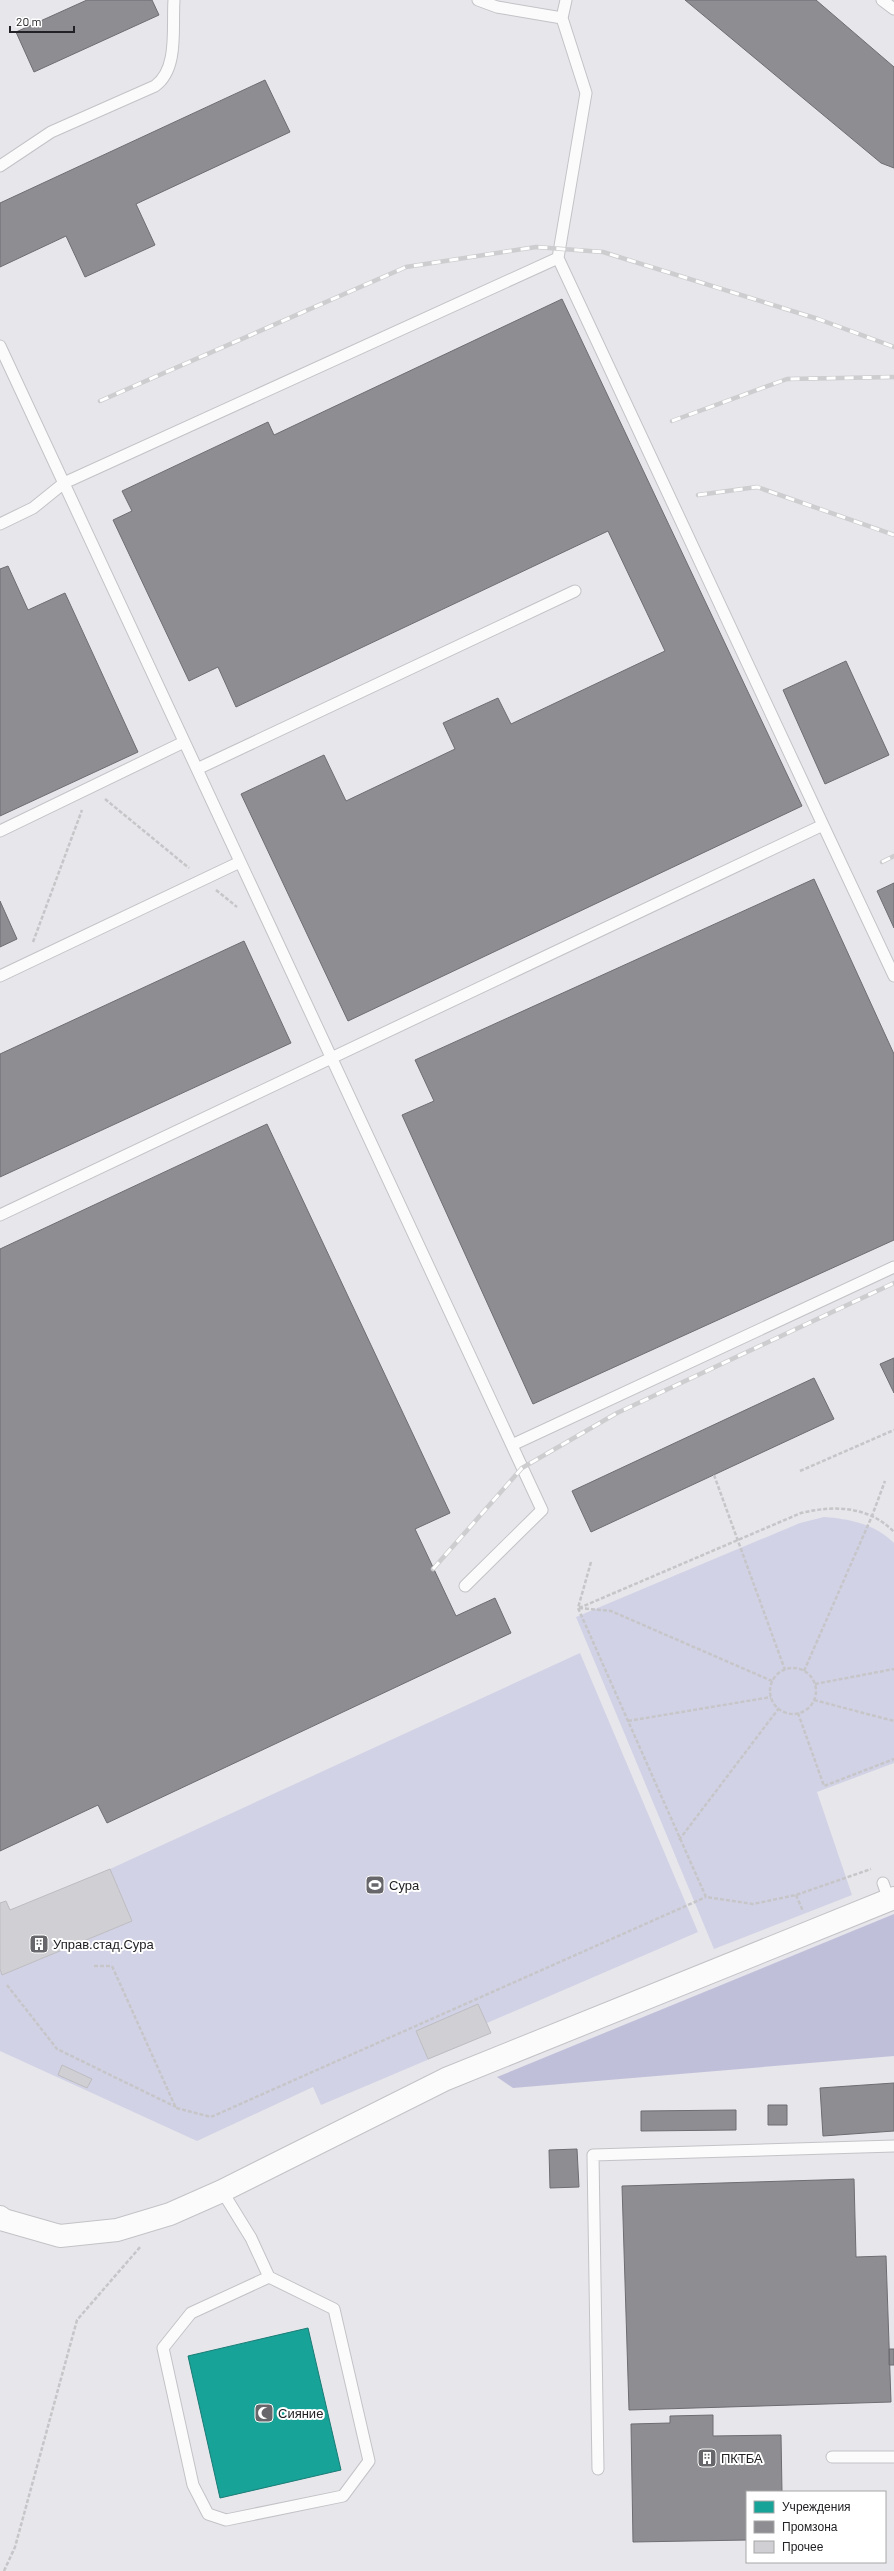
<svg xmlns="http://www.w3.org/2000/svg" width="894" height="2571" viewBox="0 0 894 2571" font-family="Barlow,sans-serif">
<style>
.green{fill:#d2d2e7}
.forest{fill:#c0bfda}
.public{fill:#17a398;stroke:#1a7c76}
.industry{fill:#8d8d92;stroke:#6d6d72}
.building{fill:#cfcfd4;stroke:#bdbdc1}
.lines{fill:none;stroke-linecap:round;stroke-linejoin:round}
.service-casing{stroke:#c3c3c7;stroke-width:13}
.minor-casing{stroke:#c3c3c7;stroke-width:24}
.path{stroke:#c6c6c9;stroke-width:2.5;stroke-dasharray:4 2;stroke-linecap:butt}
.service{stroke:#fbfbfc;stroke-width:11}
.minor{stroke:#fbfbfc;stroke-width:22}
.rail-casing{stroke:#cdcdcf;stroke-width:4.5}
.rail{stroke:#fff;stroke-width:3;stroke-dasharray:9;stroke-linecap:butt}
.labels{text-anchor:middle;stroke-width:4;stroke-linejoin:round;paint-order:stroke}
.poi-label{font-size:13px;fill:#222226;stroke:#fff;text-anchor:start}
</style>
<rect width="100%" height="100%" fill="#e6e6eb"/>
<!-- green -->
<path class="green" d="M824 1517C850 1519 875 1524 894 1543V1763L817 1792 852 1895 714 1949 576 1617 800 1523Z
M580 1653 698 1932 487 2023 491 2033 321 2105 313 2087 197 2141 0 2051V1903L6 1901 10 1910 110 1869Z"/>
<!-- forest -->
<path class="forest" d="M894 1914V2056L513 2088 497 2077Z"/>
<!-- public -->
<path class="public" d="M308 2328 341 2470 220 2498 188 2356Z"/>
<!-- industry -->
<path class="industry" d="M87 0H152L159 15 34 72 16 32Z
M685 0H816L894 67V168L881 163Z
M265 80 290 132 136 204 155 245 85 277 66 236 0 267V203Z
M562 299 802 806 348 1021 241 794 324 755 346 801 455 749 443 723 498 698 511 724 665 651 608 531 236 707 218 667 189 681 113 520 132 511 122 491 268 422 274 435Z
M8 566 28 610 65 593 138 752 0 816V569Z
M846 661 889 755 825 784 783 690Z
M814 879 894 1054V1240L533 1404 402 1115 434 1101 415 1060Z
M894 883V928L877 891Z
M0 901 17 939 0 947Z
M244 941 291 1043 0 1177V1054Z
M267 1124 450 1513 415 1529 456 1616 495 1598 511 1633 107 1823 98 1805 0 1851V1249Z
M894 1358V1393L880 1364Z
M814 1378 834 1419 591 1532 572 1491Z
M894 2083V2131L823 2136 820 2088Z
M768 2105H787V2125H768Z
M736 2110V2130L641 2131V2111Z
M577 2149 579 2187 550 2188 549 2150Z
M854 2179 856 2257 886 2256 891 2402 629 2410 622 2186Z
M889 2349H894V2365H889Z
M713 2415V2436L781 2435 782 2492H747V2540L633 2542 631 2424 670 2423V2416Z"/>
<!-- building -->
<path class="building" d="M110 1869 132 1921 2 1975 0 1969V1903L6 1901 10 1910Z
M478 2004 491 2033 428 2059 416 2031Z
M62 2065 92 2079 87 2088 58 2075Z"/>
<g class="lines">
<!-- service casing -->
<g class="service-casing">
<path id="service" d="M478 0 497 7 562 18
M882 0 894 9
M0 166 51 132 155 86C179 69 172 27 174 0
M558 258 586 93 562 18 566 0
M0 346 542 1510 465 1586
M0 524 33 508 64 483 558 258 823 825
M197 769 575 591
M0 831 184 742
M0 976 240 862
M0 1215 823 825 894 976
M512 1445 894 1267
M883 1883 889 1900
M222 2191 251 2238 269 2277 334 2309 369 2461 343 2496 226 2520 208 2514 193 2485 163 2348 191 2313 269 2277
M832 2457H894
M598 2469 593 2155 894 2146"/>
</g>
<!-- minor casing -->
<g class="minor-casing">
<path id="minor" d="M0 2217 4 2220 60 2236 117 2230 170 2214 222 2191 446 2079 894 1898"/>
</g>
<!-- path -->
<path class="path" d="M105 799 189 868
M216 890 237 907
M33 942 82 810
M800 1471 894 1430
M714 1475 785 1670
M591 1562 578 1608 706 1897 753 1904 796 1895 871 1869
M579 1608 801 1513C834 1505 869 1506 894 1532
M579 1608 611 1611 772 1681
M770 1691a23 23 0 1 1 46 0a23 23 0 1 1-46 0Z
M804 1671 872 1516 885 1481
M815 1684 894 1669
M814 1700 894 1721
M798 1713 824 1786 894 1759
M628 1721 771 1697
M679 1840 779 1708
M796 1895 803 1911
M94 1966H112L176 2108 211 2117 706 1897
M7 1985 57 2049 176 2107
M4 2571 15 2547 77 2320 141 2246"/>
<!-- service -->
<use href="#service" class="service"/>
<!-- minor -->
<use href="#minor" class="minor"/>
<!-- rail casing -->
<g class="rail-casing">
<path id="rail" d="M100 401 406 267 536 247 603 252 818 319 894 347
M672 421 787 379 894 377
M698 495 757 487 894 535
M882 862 894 856
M433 1569 522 1468 617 1413 894 1283"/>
</g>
<!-- rail -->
<use href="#rail" class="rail"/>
</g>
<!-- icons -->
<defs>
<g id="stadium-square" transform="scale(1)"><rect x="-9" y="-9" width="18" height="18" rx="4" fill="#67676b" stroke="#fff"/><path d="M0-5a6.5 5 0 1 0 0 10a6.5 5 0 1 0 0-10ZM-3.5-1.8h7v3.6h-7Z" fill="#fff"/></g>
<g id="building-square" transform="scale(1)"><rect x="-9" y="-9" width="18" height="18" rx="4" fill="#67676b" stroke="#fff"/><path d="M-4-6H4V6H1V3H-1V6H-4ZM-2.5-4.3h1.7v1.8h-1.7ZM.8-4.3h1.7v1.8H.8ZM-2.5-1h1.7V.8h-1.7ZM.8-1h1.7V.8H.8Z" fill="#fff"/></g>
<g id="mosque-square" transform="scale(1)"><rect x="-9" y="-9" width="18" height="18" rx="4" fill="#67676b" stroke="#fff"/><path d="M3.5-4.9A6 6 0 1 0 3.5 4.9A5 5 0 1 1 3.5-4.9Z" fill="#fff"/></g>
</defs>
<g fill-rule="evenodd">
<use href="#stadium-square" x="375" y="1885"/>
<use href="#building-square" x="39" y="1944"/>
<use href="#mosque-square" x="264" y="2413"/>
<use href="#building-square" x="707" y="2458"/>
</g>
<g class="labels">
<!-- poi labels -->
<g class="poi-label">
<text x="389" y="1890">Сура</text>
<text x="53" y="1949">Управ.стад.Сура</text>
<text x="278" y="2418">Сияние</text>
<text x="721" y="2463">ПКТБА</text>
</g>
</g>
<!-- legend -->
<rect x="746" y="2491" width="140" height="72" fill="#ffffff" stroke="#a7a7a8"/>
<rect x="754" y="2501" width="20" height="12" fill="#17a398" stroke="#a7a7a8"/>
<text x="782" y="2511" font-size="12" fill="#222226">Учреждения</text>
<rect x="754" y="2521" width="20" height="12" fill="#8d8d92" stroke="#a7a7a8"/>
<text x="782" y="2531" font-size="12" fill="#222226">Промзона</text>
<rect x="754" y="2541" width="20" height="12" fill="#cfcfd4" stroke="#a7a7a8"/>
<text x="782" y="2551" font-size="12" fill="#222226">Прочее</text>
<!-- scale -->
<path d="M10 26v6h64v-6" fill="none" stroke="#222226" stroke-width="2"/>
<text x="16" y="26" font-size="12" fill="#222226" stroke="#ffffff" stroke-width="3" paint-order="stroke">20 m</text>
</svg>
